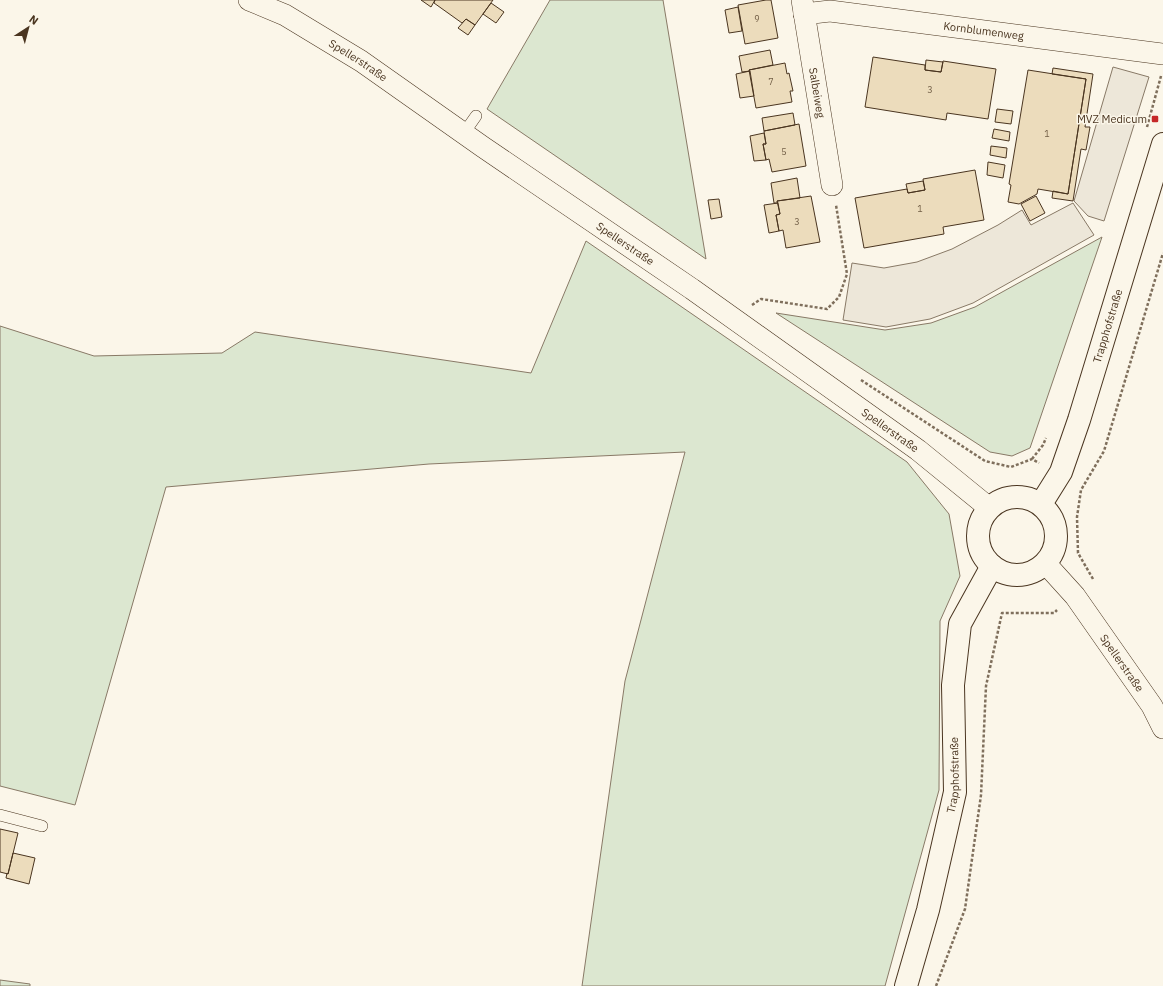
<svg xmlns="http://www.w3.org/2000/svg" width="1163" height="986" viewBox="0 0 1163 986" font-family="'IBM Plex Sans',sans-serif">
<style>
.green{fill:#dce7d0;stroke:#887966}
.parking{fill:#ede7d9;stroke:#887966}
.building{fill:#ecdcbc;stroke:#4a3520}
.lines{fill:none;stroke-linecap:round;stroke-linejoin:round}
.service-casing{stroke:#4a3520;stroke-width:12}
.minor-casing{stroke:#4a3520;stroke-width:22}
.tertiary-casing{stroke:#4a3520;stroke-width:24}
.path{stroke:#7f6f5c;stroke-width:2.5;stroke-dasharray:3 2;stroke-linecap:butt}
.service{stroke:#fbf6e9;stroke-width:11}
.minor{stroke:#fbf6e9;stroke-width:21}
.tertiary{stroke:#fbf6e9;stroke-width:22}
.poi-dot{fill:#c62828;stroke:#fbf6e9;stroke-width:1.5}
.labels{text-anchor:middle;stroke-width:3;stroke-linejoin:round;paint-order:stroke}
.number-label{font-size:9px;fill:#725f47}
.street-label{font-size:11px;fill:#4a3520;stroke:#fbf6e9}
.poi-label{font-size:11px;fill:#4a3520;stroke:#fbf6e9;text-anchor:end}
</style>
<rect width="100%" height="100%" fill="#fbf6e9"/>
<!-- green -->
<path class="green" d="M550 0H663L706 259 487 109Z
M1102 237 1030 448 1012 456 990 452 776 313 885 330 931 323 975 307Z
M586 241 907 462 949 514 960 576 940 621 939 790 885 986H582L625 681 685 452 429 464 166 487 75 805 0 786V326L94 356 222 353 255 332 531 373Z
M0 980 30 984V986H0Z"/>
<!-- parking -->
<path class="parking" d="M1113 67 1149 77 1104 221 1088 216 1074 201Z
M1073 203 1094 235 973 303 930 319 886 327 843 320 852 263 884 268 917 262 952 249 998 225 1022 210 1031 225Z"/>
<!-- building -->
<path class="building" d="M421 0H435L431 7Z
M435 0H493L475 25 466 19 462 23 434 3Z
M766 0H771L778 38 745 44 738 5Z
M491 3 504 12 496 23 483 14Z
M738 7 742 31 729 33 725 10Z
M466 19 475 25 468 35 458 28Z
M770 50 773 65 749 70 750 71 742 72 739 56Z
M873 57 925 65V70L941 72 943 61 996 69 988 119 947 113 946 120 865 107Z
M926 60 943 62 941 72 925 70Z
M785 63 787 74 789 73 793 91H790L792 102 756 108 749 70Z
M1053 68 1093 74 1085 127H1090L1086 150 1081 149 1073 201 1052 198 1053 191 1068 194 1086 79 1052 74Z
M1028 70 1086 79 1068 194 1038 189 1037 194 1019 204 1008 202 1011 185 1009 184Z
M750 71 754 96 740 98 736 74Z
M997 109 1013 111 1011 124 995 122Z
M793 113 795 125 764 131 762 118Z
M799 124 806 166 772 172 769 159 766 160 763 144H766L764 131Z
M994 129 1010 132 1009 141 992 138Z
M764 133 766 144H763L766 160 754 161 750 136Z
M991 146 1007 148 1006 158 990 155Z
M988 162 1005 165 1003 178 987 175Z
M975 170 984 220 943 227 944 234 864 248 855 198 907 189 908 193 925 190 923 179Z
M797 178 800 198 777 201 778 203H774L771 183Z
M923 181 925 190 908 193 906 184Z
M811 196 820 242 786 248 783 230 779 231 776 215 780 214 777 201Z
M1036 196 1045 213 1030 221 1021 204Z
M719 199 722 217 711 219 708 200Z
M778 203 780 214 776 215 779 231 769 233 764 205Z
M0 829 18 833 8 874 0 872Z
M13 853 35 858 29 884 6 878 7 873 8 874Z"/>
<g class="lines">
<!-- service casing -->
<g class="service-casing">
<path id="service" d="M464 133 476 116
M0 815 42 826"/>
</g>
<!-- minor casing -->
<g class="minor-casing">
<g id="minor">
<path id="s1" d="M249 0 285 15 361 61 483 147 692 289 918 450 988 507"/>
<path id="s2" d="M802 0 832 185"/>
<path id="s3" d="M804 14 830 11 1163 54"/>
<path id="s4" d="M1046 564 1075 596 1152 706 1163 728"/>
</g>
</g>
<!-- tertiary casing -->
<g class="tertiary-casing">
<g id="tertiary">
<circle cx="1017" cy="536" r="39"/>
<path id="s5" d="M1041 504 1061 472 1079 420 1163 144"/>
<path id="s6" d="M906 986 928 910 955 792 953 685 960 624 992 566"/>
</g>
</g>
<!-- path -->
<path class="path" d="M1147 127 1161 76
M752 305 761 299 827 309 839 297 847 274 836 205
M861 380 985 461 1011 467 1032 459 1039 463
M1032 459 1043 445 1046 438
M1093 579 1078 553 1077 517 1081 490 1104 451 1163 253
M936 986 965 909 981 795 986 686 1002 613H1054L1057 610"/>
<!-- service -->
<use href="#service" class="service"/>
<!-- minor -->
<use href="#minor" class="minor"/>
<!-- tertiary -->
<use href="#tertiary" class="tertiary"/>
</g>
<!-- markers -->
<rect class="poi-dot" x="1151" y="115" width="8" height="8" rx="2"/>
<g class="labels">
<!-- number labels -->
<g class="number-label">
<text x="757" y="22">9</text>
<text x="771" y="85">7</text>
<text x="930" y="93">3</text>
<text x="1047" y="137">1</text>
<text x="784" y="155">5</text>
<text x="920" y="212">1</text>
<text x="797" y="225">3</text>
</g>
<!-- street labels -->
<g class="street-label">
<text dy="4" stroke="none"><textPath href="#s3" startOffset="181">Kornblumenweg</textPath></text>
<text dy="4" stroke="none"><textPath href="#s1" startOffset="125">Spellerstraße</textPath></text>
<text dy="4" stroke="none"><textPath href="#s2" startOffset="94">Salbeiweg</textPath></text>
<text dy="4" stroke="none"><textPath href="#s1" startOffset="449">Spellerstraße</textPath></text>
<text dy="4" stroke="none"><textPath href="#s5" startOffset="191">Trapphofstraße</textPath></text>
<text dy="4" stroke="none"><textPath href="#s1" startOffset="773">Spellerstraße</textPath></text>
<text dy="4" stroke="none"><textPath href="#s4" startOffset="125">Spellerstraße</textPath></text>
<text dy="4" stroke="none"><textPath href="#s6" startOffset="217">Trapphofstraße</textPath></text>
</g>
<!-- poi labels -->
<g class="poi-label">
<text x="1147" y="123">MVZ Medicum</text>
</g>
</g>
<!-- north arrow -->
<g transform="translate(28 28) rotate(36)" stroke="#fbf6e9" stroke-width="3" paint-order="stroke">
<path d="M0-3L7 15L0 10L-7 15Z" fill="#4a3520"/>
<text y="-6" font-size="11" font-weight="bold" text-anchor="middle" fill="#4a3520">N</text>
</g>
</svg>
